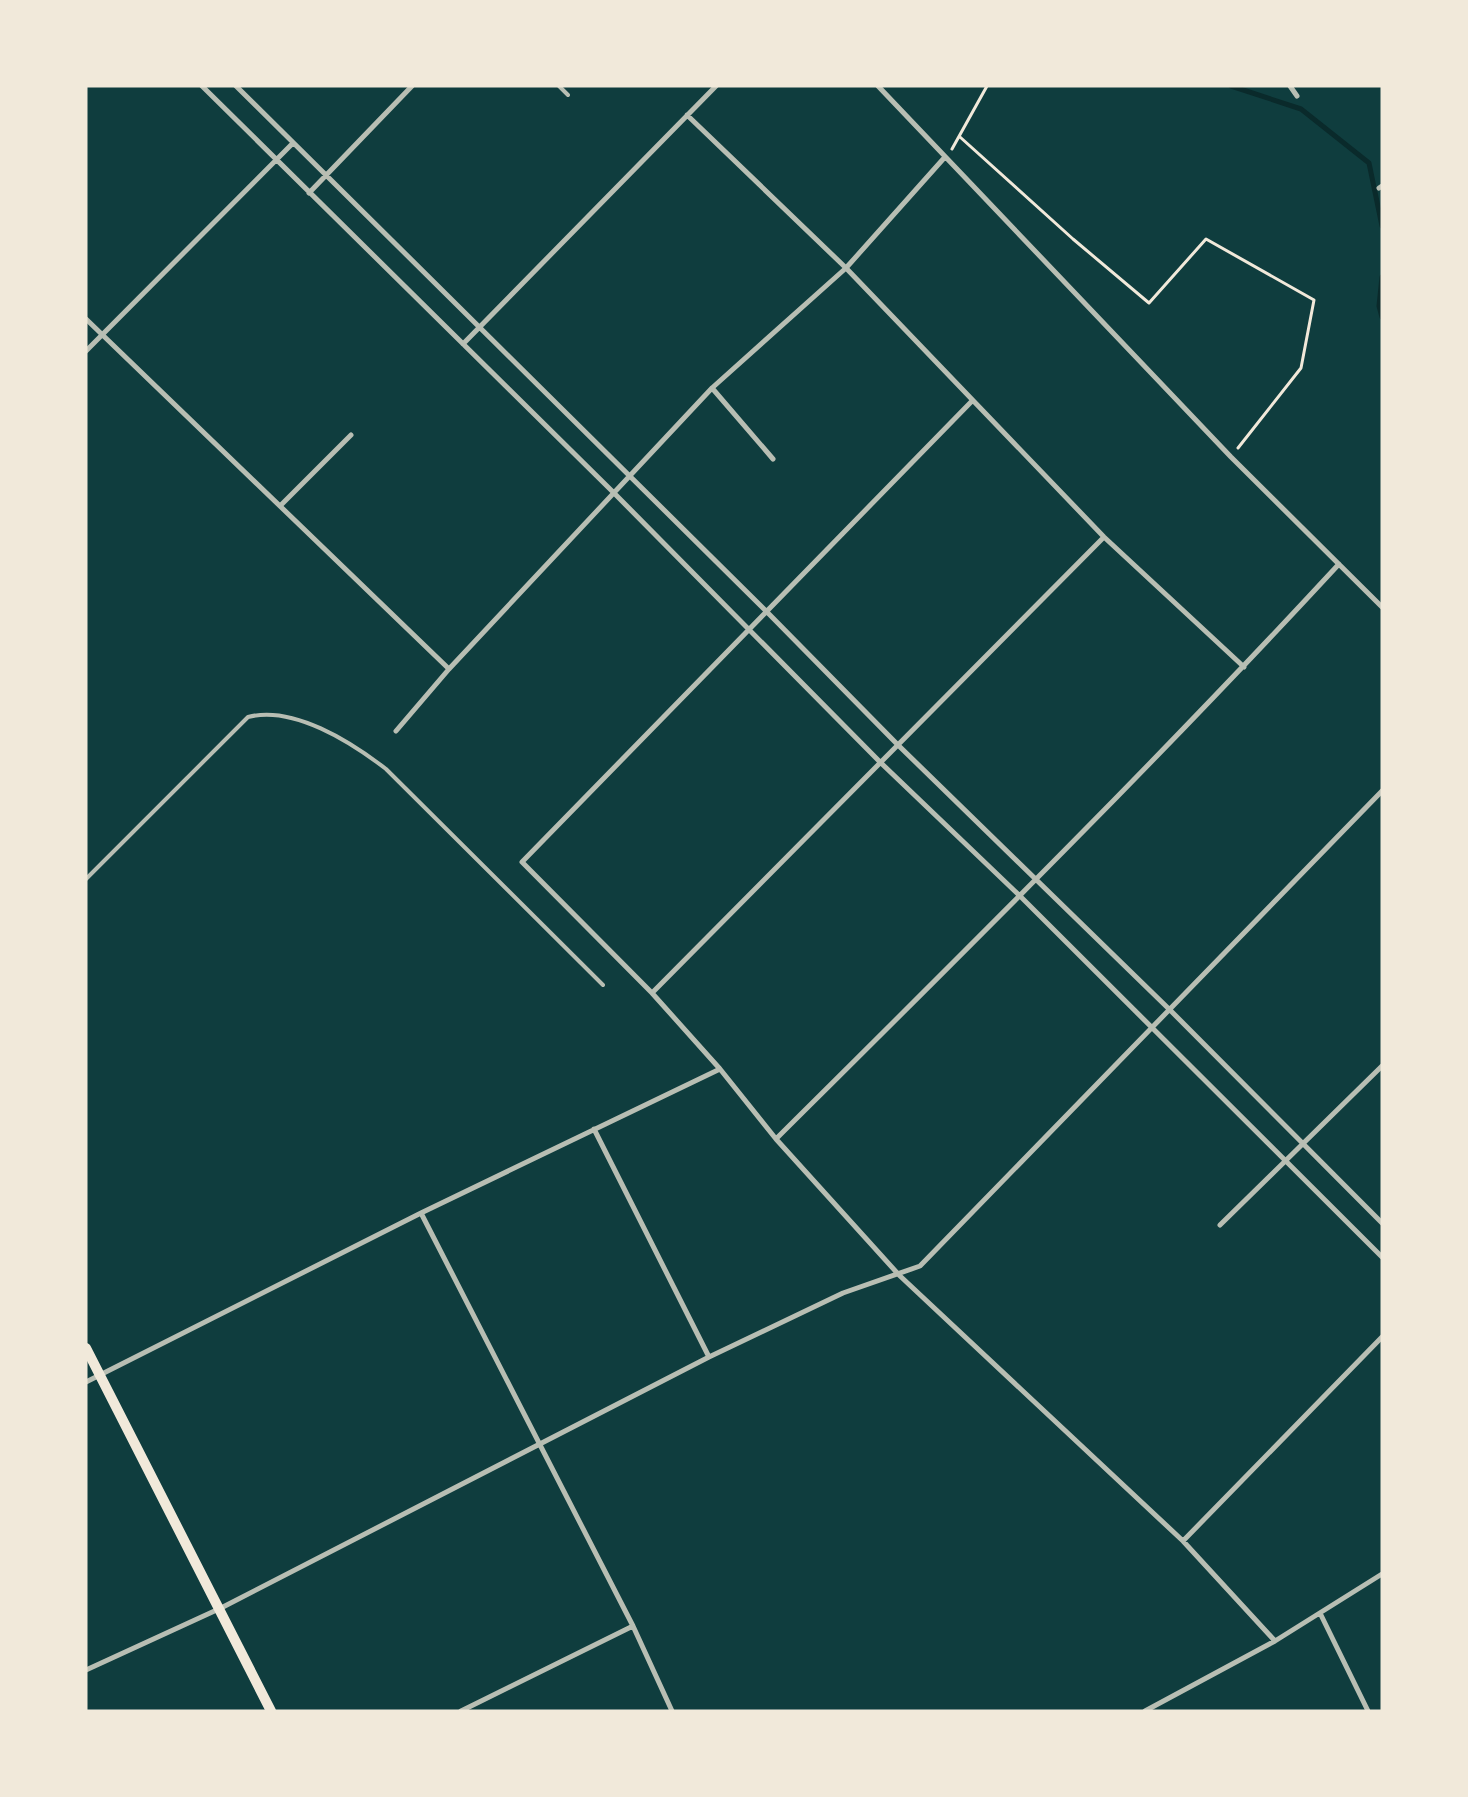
<svg xmlns="http://www.w3.org/2000/svg" width="1468" height="1797" viewBox="0 0 1468 1797" font-family="Jost,sans-serif">
<style>
.lines{fill:none;stroke-linecap:round;stroke-linejoin:round}
.stream{stroke:#0a2a2b;stroke-width:5}
.path{stroke:#f1e9da;stroke-width:3}
.service{stroke:#b8beb3;stroke-width:4}
.minor{stroke:#b8beb3;stroke-width:5}
.secondary{stroke:#f1e9da;stroke-width:10}
</style>
<rect width="100%" height="100%" fill="#0f3d3e"/>
<g class="lines">
<!-- stream -->
<path class="stream" d="M1231 86 1301 109 1369 163 1382 226
M1382 277 1379 306 1382 317"/>
<!-- path -->
<path class="path" d="M960 137 1073 239 1149 303 1206 239 1314 300 1301 368 1238 448
M952 149 987 86"/>
<!-- service -->
<path class="service" d="M559 86 568 95
M86 879 248 717C293 705 351 742 386 769L603 985"/>
<!-- minor -->
<path class="minor" d="M202 86 614 493 881 763 1020 896 1382 1257
M236 86 767 612 898 745 1170 1010 1382 1223
M878 86 1231 457 1382 607
M1290 86 1297 96
M687 115 846 268 1104 537 1244 667
M1379 188 1382 186
M309 193 412 86
M86 319 449 669
M463 344 716 86
M86 351 293 143
M712 388 773 459
M972 401 522 862 652 993 720 1069 776 1139 899 1275 1183 1541 1275 1641
M280 506 351 435
M396 731 449 669 712 388 846 268 945 157
M652 993 1104 537
M594 1129 709 1357
M776 1139C966 950 1157 761 1339 564
M421 1213 633 1626 672 1711
M1220 1225 1382 1066
M86 1382 421 1213 720 1069
M1183 1541 1382 1337
M1320 1613 1368 1711
M86 1670 221 1608 709 1357 843 1293 920 1266 1382 791
M461 1711 633 1626
M1145 1711 1275 1641 1382 1574"/>
<!-- secondary -->
<path class="secondary" d="M86 1348 271 1711"/>
</g>
<!-- border -->
<rect width="1468" height="1797" fill="none" stroke="#f1e9da" stroke-width="175"/>
</svg>
